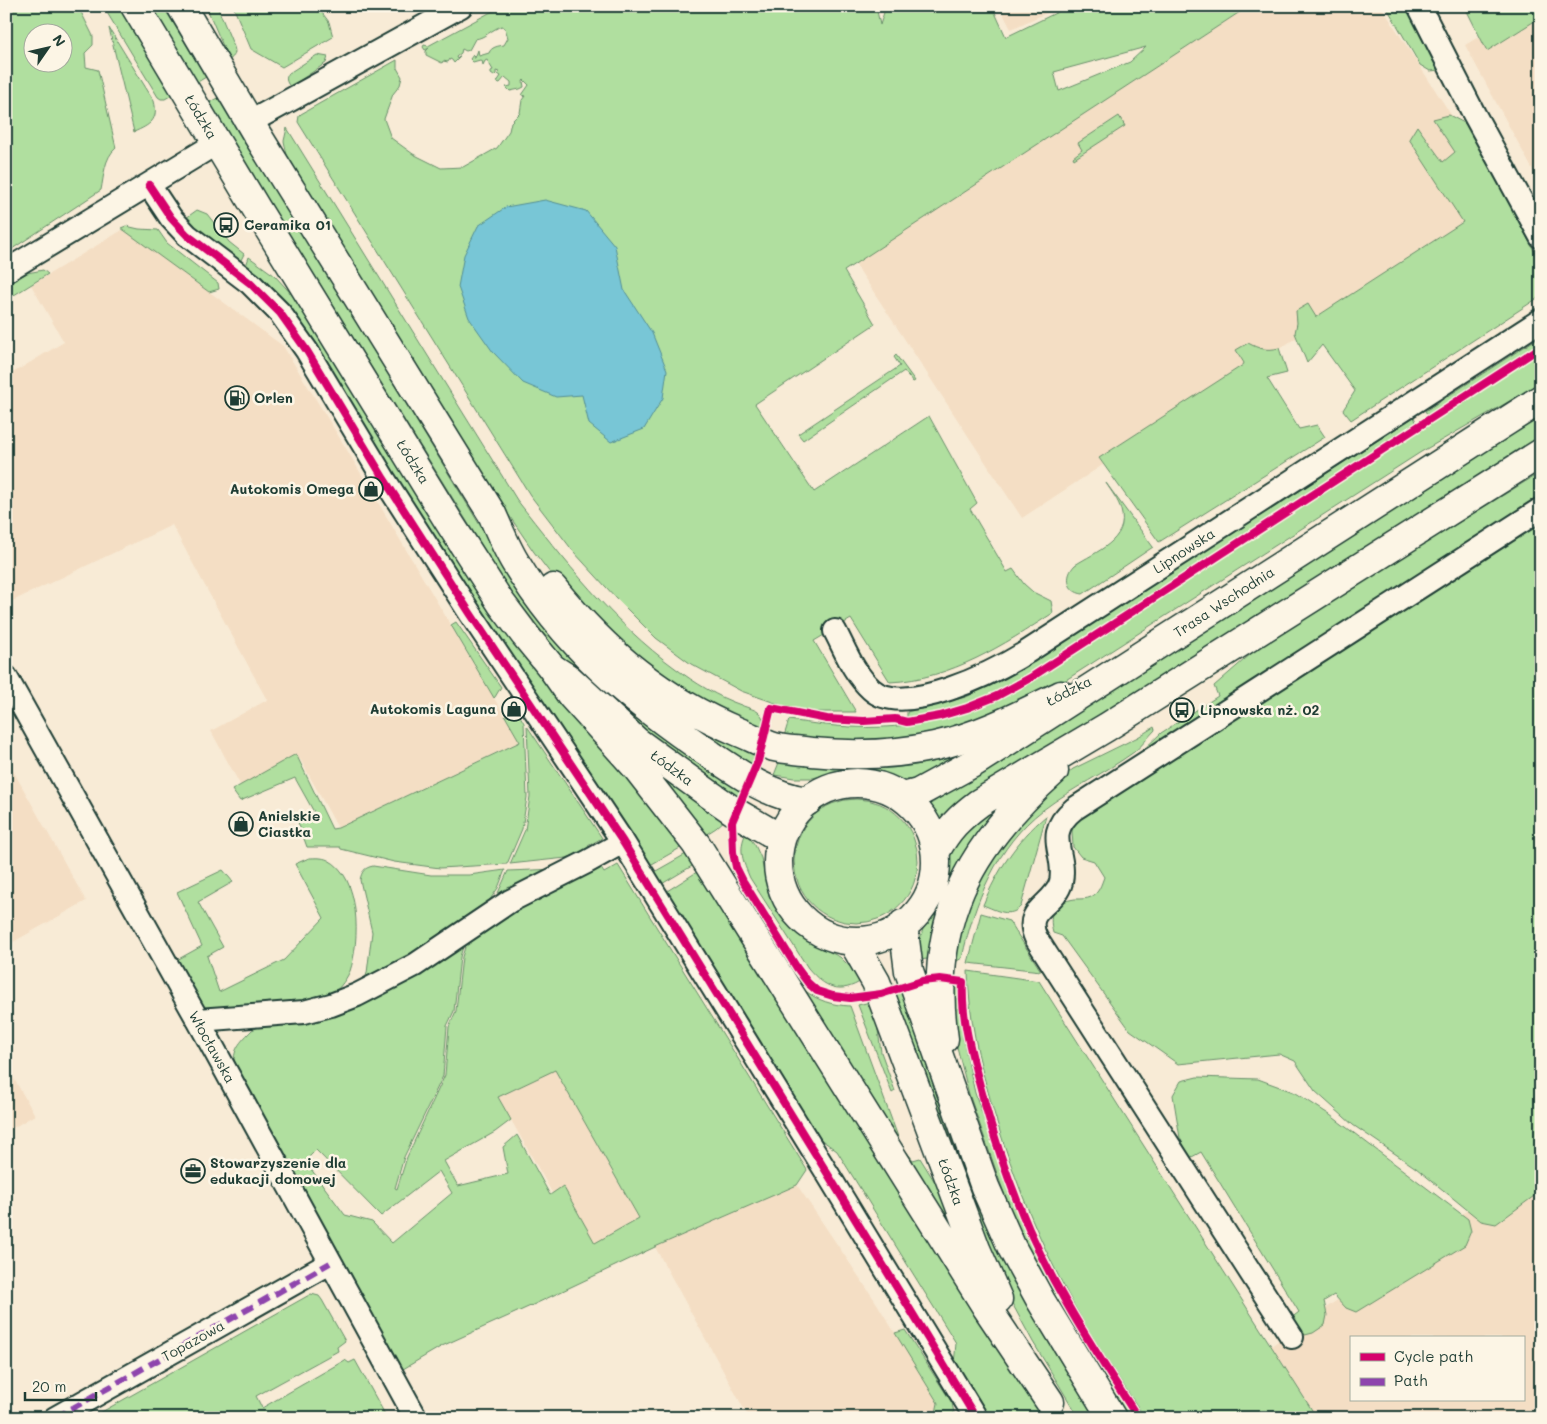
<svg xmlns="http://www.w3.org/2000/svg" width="1547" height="1424" viewBox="0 0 1547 1424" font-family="Mali,sans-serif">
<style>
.built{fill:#f4dec4;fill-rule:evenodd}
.green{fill:#b0df9f;stroke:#688e6a;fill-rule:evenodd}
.water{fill:#78c6d6;stroke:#548f95}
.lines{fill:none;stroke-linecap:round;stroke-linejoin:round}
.minor-casing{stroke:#1f3d34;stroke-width:26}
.secondary-casing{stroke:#1f3d34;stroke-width:31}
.primary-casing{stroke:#1f3d34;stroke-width:31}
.minor{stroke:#fcf5e5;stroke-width:22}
.secondary{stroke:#fcf5e5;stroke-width:28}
.primary{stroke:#fcf5e5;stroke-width:28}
.quiet{stroke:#8e44ad;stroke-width:6;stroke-dasharray:12 6;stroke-linecap:butt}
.cycleway-casing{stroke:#fcf5e5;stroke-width:11}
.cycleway{stroke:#d6006c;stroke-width:8}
.labels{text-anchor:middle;stroke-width:5;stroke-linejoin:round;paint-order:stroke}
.street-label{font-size:14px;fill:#1f3d34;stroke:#fcf5e5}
.poi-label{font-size:14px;font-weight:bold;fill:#1f3d34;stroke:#fcf5e5;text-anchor:start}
</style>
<rect width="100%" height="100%" fill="#f8ebd6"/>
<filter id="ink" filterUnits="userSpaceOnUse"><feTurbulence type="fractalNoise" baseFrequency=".02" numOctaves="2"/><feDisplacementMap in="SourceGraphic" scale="10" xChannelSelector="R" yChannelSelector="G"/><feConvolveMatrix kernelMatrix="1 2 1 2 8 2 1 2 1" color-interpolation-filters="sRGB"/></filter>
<g filter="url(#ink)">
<!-- built -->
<path class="built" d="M999 6H1062L1011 29Z
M1249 6H1381L1506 200 1022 518 854 262Z
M1530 6H1541V185L1465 45Z
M124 229 283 346 344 445 520 742 338 828 300 759 243 790 211 731 267 700 172 525 6 604V377L64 342 31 285Z
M6 758 86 901 6 946Z
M6 1065 35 1115 6 1132Z
M555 1069 655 1247 797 1185 876 1302 938 1403 935 1418H749L655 1247 598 1274 498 1097Z
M1541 1159V1418H1317L1271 1346ZM1351 1338H1523V1400H1351Z"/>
<!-- green -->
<path class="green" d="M6 6H78L93 36V45L85 53 86 67 98 70 116 148C104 158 104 176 101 190L6 253ZM32 32H62V62H32Z
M103 6H118L172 95 165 99H161L158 97Z
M149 6H163L206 77 196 83Z
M206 6H217L234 47C236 53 235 56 229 60Z
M233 6H317L329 22 333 37 282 67 251 49Z
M502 6H876L880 25 886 6H914V9L917 6H992L1006 37 1070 6H1249L844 271 875 324 755 404 814 492 929 416 977 503 970 509 1007 572 1013 569 1024 584 1033 592 1051 601 1053 613C1003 645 952 679 890 682L851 619 814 641 856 712H816L781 705 741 691 691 664 656 638 617 599 573 551 530 495 298 122 299 116 301 114 397 60V68L402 77 400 85 393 94 384 119 391 138 413 154 441 168 463 167 497 148 509 131 511 122 520 113 522 100 525 96 522 95 529 85 524 80 523 81 524 87 520 89 510 91 506 87 511 86V82L505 77 500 83 497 82 501 76 498 74 499 72 496 71V74L494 76 491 74V71L493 70 487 60 485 61 483 65 482 61 480 60 473 62 470 59 473 55 474 58H475L478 50 479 56 489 53C491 47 498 46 504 45L508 38 505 28 502 26C492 29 485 38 475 39L469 50 466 51 462 49 461 53 456 57 457 59 459 57H460L454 63 452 60 450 59 448 62 443 61 442 63 426 55V51L429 48 425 50 423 47 424 45 428 46ZM1146 47 1130 62 1059 91 1054 72Z
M1386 6H1407L1440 70 1430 71 1420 65Z
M1468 6H1541V17L1487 51 1466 9Z
M109 28 154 101C159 120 150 125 134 132Z
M317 55 328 57 326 63 290 87C286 81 285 78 289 73Z
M219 97 514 581 744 786 736 802 617 715 560 655 507 586 208 103Z
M1449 115 1468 125 1541 264V296L1351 420 1343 410 1355 391 1322 345 1307 363 1295 333 1297 323 1296 311 1308 304 1316 317 1463 222 1409 139 1417 126 1443 162 1455 152 1433 119Z
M1119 116 1125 126 1074 159 1073 157 1082 150 1078 143Z
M287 128 517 500C564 560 613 623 675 668 695 683 718 697 741 705 747 708 757 709 761 715 765 720 763 727 762 733L665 685 567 595 534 552 504 508 287 155 284 141Z
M197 210 207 214 229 242 244 254 240 262 207 237 186 218Z
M126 226 139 229 158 230 167 243 218 283 219 289 209 292 121 228Z
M249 257 274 275 297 300 492 617 636 782 682 847 652 864H647L458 581 288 307 269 285 246 266Z
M43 270 48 274 6 300V285L27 273Z
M1541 336V344L1429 417 1425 411Z
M1248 343C1259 349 1267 351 1279 348L1287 373 1267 378 1299 429 1317 425 1325 437 1159 542 1099 458 1243 365 1244 363 1236 350Z
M1541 352V383L1421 452 1058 685 973 727 878 745 784 736 789 720C879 735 940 729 1023 687Z
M896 355 915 381 913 382 904 371 803 440 798 434 900 366 894 357Z
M1414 417 1417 424 1027 676C1017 682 1007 688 996 693 968 706 937 712 907 718V712L966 697 993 684 1023 668Z
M1541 418V439L1469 483 938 819 929 805 1457 466Z
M1541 472V499L1140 753 1161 733 1218 696 1214 686 1267 640Z
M1106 483 1153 547 1083 594C1067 592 1064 576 1075 565 1095 552 1130 540 1121 510 1119 501 1111 491 1106 483Z
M1541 523V1191L1496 1224 1481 1221 1416 1168 1353 1125 1315 1091 1295 1061 1279 1054 1178 1064 1130 1030 1062 936 1053 933C1048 913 1053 902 1075 899 1080 899 1087 899 1091 897 1099 893 1101 885 1104 877L1094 861 1081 857 1073 847 1072 831 1076 821 1085 814Z
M456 622 501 687 495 697 494 698 451 625Z
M519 714 524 723 527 797 522 829 507 864 440 868 394 862 341 849 340 847H307L298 822 314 812 295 778 240 801 232 790 296 754 332 829 338 828 520 742 505 716Z
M527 726 602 838 588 846 590 849 576 857 575 855 566 858 510 864 525 830 530 796Z
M1154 727 1155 730C1148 737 1142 746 1134 752 1105 773 1072 788 1043 810 997 845 974 903 962 958L957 961 951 960 960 922 987 857 1051 786 1073 769 1138 737Z
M694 728 756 754 752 765Z
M958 756 918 780H904L870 770H850L834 772 813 778H794L774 775 780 760C822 768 866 772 909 766 925 764 942 759 958 756Z
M663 778H665L726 819 716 828 705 835Z
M794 861a62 62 0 1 1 124 0a62 62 0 1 1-124 0Z
M991 810 993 812C966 842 948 878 936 917 931 930 931 946 928 959L917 960 918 945 923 929 941 900 947 883 952 847 961 832Z
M1046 816 1021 906C1011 919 996 910 983 905 997 871 1017 840 1046 816Z
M746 833 755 845 761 858 769 896 786 922 797 933 811 943 840 957 863 980C840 995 825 988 808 968L750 878C743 862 738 849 746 833Z
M686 854 694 857 692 866 660 885 654 876 656 871Z
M309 858C315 858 322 857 328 860 361 876 360 942 350 971 345 982 337 991 328 998L205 1011 175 961 202 946 177 892 223 870 233 882 198 902 223 947 207 956 219 992 284 960 324 918 295 864Z
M599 865 604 873 618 865 807 1170 797 1185 655 1247 535 1304 442 1346 398 1372 234 1072C233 1050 236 1046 252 1030L466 936 460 957 454 1011 447 1026 443 1076 404 1157 395 1188 397 1189 407 1157 445 1075 449 1027 456 1011 462 957 469 934ZM555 1070 639 1218 595 1243 563 1186 550 1195 517 1135 503 1147 508 1174 458 1186 444 1161 495 1132 511 1120 498 1097ZM316 1150 381 1216 439 1171 452 1193 392 1243 372 1222 345 1215 305 1161Z
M373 866 431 875H469L505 870 498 888 482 911 362 989 367 973 372 932 360 880C362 871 364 868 373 866Z
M558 869 493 904 508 871Z
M700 870 1048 1418H989L954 1365 956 1343 837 1151 816 1136 664 893Z
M981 913 1009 921 1041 971 968 963Z
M968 971 1039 981 1317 1418H1145C1126 1389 1107 1361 1089 1331 1046 1260 1014 1182 991 1102 978 1058 969 1017 968 971Z
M948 986 956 987 958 989 963 1039 975 1093 1015 1208 1036 1255 1062 1304 1133 1418H1129L1060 1306 1032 1257 1010 1210 969 1094 955 1039Z
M804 990C819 1001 831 1005 850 1006L901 1145 913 1160 920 1158 946 1200 960 1239Z
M903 990C930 1075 956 1163 995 1244 1024 1304 1059 1361 1096 1418H1079L1033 1342 1007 1294 893 994Z
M874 1001 881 1052 895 1091 892 1093 858 1005Z
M1197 1077 1258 1079 1296 1093 1330 1115 1468 1219 1471 1231 1465 1245 1356 1312 1346 1308 1334 1295 1324 1301 1327 1315 1325 1325 1313 1333 1305 1335 1290 1319 1299 1312 1201 1152 1190 1158 1180 1138 1173 1095 1181 1081Z
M311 1294 319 1296 322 1300 345 1341 337 1347 338 1351 256 1396 262 1408 345 1360 349 1363 355 1360 387 1418H91Z
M905 1330 952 1403 955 1418H935L938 1403 895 1333Z"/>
<!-- water -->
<path class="water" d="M545 200 586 211 615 246 624 290 652 333 667 370 663 398 644 429 611 442 589 424 582 395 556 397 523 383 493 352 469 318 458 287 464 255 478 226 506 207Z"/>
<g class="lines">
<!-- minor casing -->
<g class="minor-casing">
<path id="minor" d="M1419 6 1474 114 1541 237
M250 122 461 6
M149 185 171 218 187 235 250 283 280 313 307 351 384 479 470 613 623 842 829 1176 976 1418
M6 271 217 143
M835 631C845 650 854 674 871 689 903 719 996 671 1027 652L1541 320
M6 677 198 1020 416 1418
M198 1020 304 1012 331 1005 357 995 415 965 510 901 587 862 623 842
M1292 1337 1036 938C1022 908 1055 906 1061 882 1067 852 1042 835 1074 809L1541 509
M55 1418 330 1263"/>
</g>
<!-- secondary casing -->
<g class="secondary-casing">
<path id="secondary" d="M135 6 256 208 449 522 501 603 525 635 552 668 569 679 636 741 709 794 735 812 780 838
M181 6 256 133 492 514C499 530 506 547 515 562 564 644 631 701 710 754 739 774 772 797 808 801
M553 588C606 653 661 699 739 732 751 737 762 743 774 747 786 750 799 750 812 752 853 756 894 755 935 746 980 736 1020 715 1061 695"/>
</g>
<!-- primary casing -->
<g class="primary-casing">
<path id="primary" d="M552 668 571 695 636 767 696 844 987 1308 1050 1402
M778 862a79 79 0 1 1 158 0a79 79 0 1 1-158 0Z
M903 797 918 793 975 762 1541 399
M936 851C948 829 959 818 979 803L1107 727 1541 453
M903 924 909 971 985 1187 1012 1248 1041 1301 1112 1418
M853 942 876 982 976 1249 998 1299
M944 1039C927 922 969 846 1054 771"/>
</g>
<!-- minor -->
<use href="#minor" class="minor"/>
<!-- secondary -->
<use href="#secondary" class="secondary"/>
<!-- primary -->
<use href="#primary" class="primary"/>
<!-- quiet -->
<path class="quiet" d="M55 1418 330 1263"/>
<!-- cycleway casing -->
<g class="cycleway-casing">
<path id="cycleway" d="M149 185 171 218 187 235 250 283 280 313 307 351 384 479 470 613 623 842 829 1176 976 1418
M1138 1418C1112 1377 1085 1337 1062 1295 1025 1231 999 1158 980 1086 971 1052 961 1017 963 982L940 979 922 981 881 994 850 998 833 996 817 991 808 983 797 968 743 881 736 867 733 852 732 822 758 761 771 708 827 719 864 721 895 719 907 722 940 716 967 708 997 696 1030 678 1541 347"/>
</g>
<!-- cycleway -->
<use href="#cycleway" class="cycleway"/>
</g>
</g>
<!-- icons -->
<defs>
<g id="bus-ring" transform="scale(1.25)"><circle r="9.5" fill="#fcf5e5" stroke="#1f3d34" stroke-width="1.5"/><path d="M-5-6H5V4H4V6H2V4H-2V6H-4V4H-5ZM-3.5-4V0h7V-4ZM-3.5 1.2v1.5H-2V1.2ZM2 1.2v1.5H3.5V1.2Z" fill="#1f3d34"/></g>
<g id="fuel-ring" transform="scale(1.25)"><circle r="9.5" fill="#fcf5e5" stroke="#1f3d34" stroke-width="1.5"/><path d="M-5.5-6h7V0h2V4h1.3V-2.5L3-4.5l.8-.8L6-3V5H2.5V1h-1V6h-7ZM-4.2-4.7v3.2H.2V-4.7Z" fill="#1f3d34"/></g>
<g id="shop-ring" transform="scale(1.25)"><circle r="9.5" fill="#fcf5e5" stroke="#1f3d34" stroke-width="1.5"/><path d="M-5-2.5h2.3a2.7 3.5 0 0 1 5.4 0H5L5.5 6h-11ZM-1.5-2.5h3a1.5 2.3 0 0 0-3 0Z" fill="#1f3d34"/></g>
<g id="office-ring" transform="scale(1.25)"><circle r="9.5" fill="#fcf5e5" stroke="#1f3d34" stroke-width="1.5"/><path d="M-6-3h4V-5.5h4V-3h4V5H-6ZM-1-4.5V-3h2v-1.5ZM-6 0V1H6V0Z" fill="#1f3d34"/></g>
</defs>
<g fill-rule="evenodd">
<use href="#bus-ring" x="226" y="225"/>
<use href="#fuel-ring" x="237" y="398"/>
<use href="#shop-ring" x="371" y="489"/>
<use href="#shop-ring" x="514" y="709"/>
<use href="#bus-ring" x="1182" y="710"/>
<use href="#shop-ring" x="241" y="824"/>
<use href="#office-ring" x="193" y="1171"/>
</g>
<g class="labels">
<!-- street labels -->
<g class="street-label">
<text transform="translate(201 117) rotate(59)" y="5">Łódzka</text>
<text transform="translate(413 462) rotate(58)" y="5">Łódzka</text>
<text transform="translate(1184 551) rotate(-33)" y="5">Lipnowska</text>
<text transform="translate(1224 602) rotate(-33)" y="5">Trasa Wschodnia</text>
<text transform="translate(1069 691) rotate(-27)" y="5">Łódzka</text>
<text transform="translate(672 768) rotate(36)" y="5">Łódzka</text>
<text transform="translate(212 1047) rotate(61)" y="5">Włocławska</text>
<text transform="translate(951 1182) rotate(70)" y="5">Łódzka</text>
<text transform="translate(193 1341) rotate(-29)" y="5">Topazowa</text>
</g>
<!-- poi labels -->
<g class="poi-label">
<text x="244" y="230">Ceramika 01</text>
<text x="254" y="403">Orlen</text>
<text x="354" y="494" text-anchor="end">Autokomis Omega</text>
<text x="496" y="714" text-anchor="end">Autokomis Laguna</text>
<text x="1200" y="715">Lipnowska nż. 02</text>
<text x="258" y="821">Anielskie<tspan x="258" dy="16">Ciastka</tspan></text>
<text x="210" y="1168">Stowarzyszenie dla<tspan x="210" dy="16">edukacji domowej</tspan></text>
</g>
</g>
<!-- margin -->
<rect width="1547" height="1424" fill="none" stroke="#fcf5e5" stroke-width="25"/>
<rect x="12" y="12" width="1522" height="1399" fill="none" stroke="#1f3d34" stroke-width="2" filter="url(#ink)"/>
<!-- legend -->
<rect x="1350" y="1336" width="175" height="65" fill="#fcf5e5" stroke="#a4ab9e"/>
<rect x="1360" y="1353" width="25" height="8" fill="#d6006c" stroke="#a4ab9e"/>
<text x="1394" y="1362" font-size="15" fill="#1f3d34">Cycle path</text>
<rect x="1360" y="1378" width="25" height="8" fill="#8e44ad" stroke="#a4ab9e"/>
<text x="1394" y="1386" font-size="15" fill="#1f3d34">Path</text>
<!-- north arrow -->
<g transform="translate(48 48) rotate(56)"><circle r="24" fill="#fcf5e5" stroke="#a4ab9e"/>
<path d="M0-4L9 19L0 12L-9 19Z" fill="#1f3d34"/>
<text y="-8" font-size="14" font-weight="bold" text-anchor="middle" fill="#1f3d34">N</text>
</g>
<!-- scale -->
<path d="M25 1392v8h71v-8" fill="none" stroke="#1f3d34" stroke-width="2.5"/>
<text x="32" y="1392" font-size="15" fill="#1f3d34" stroke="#fcf5e5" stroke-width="4" paint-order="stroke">20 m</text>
</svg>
